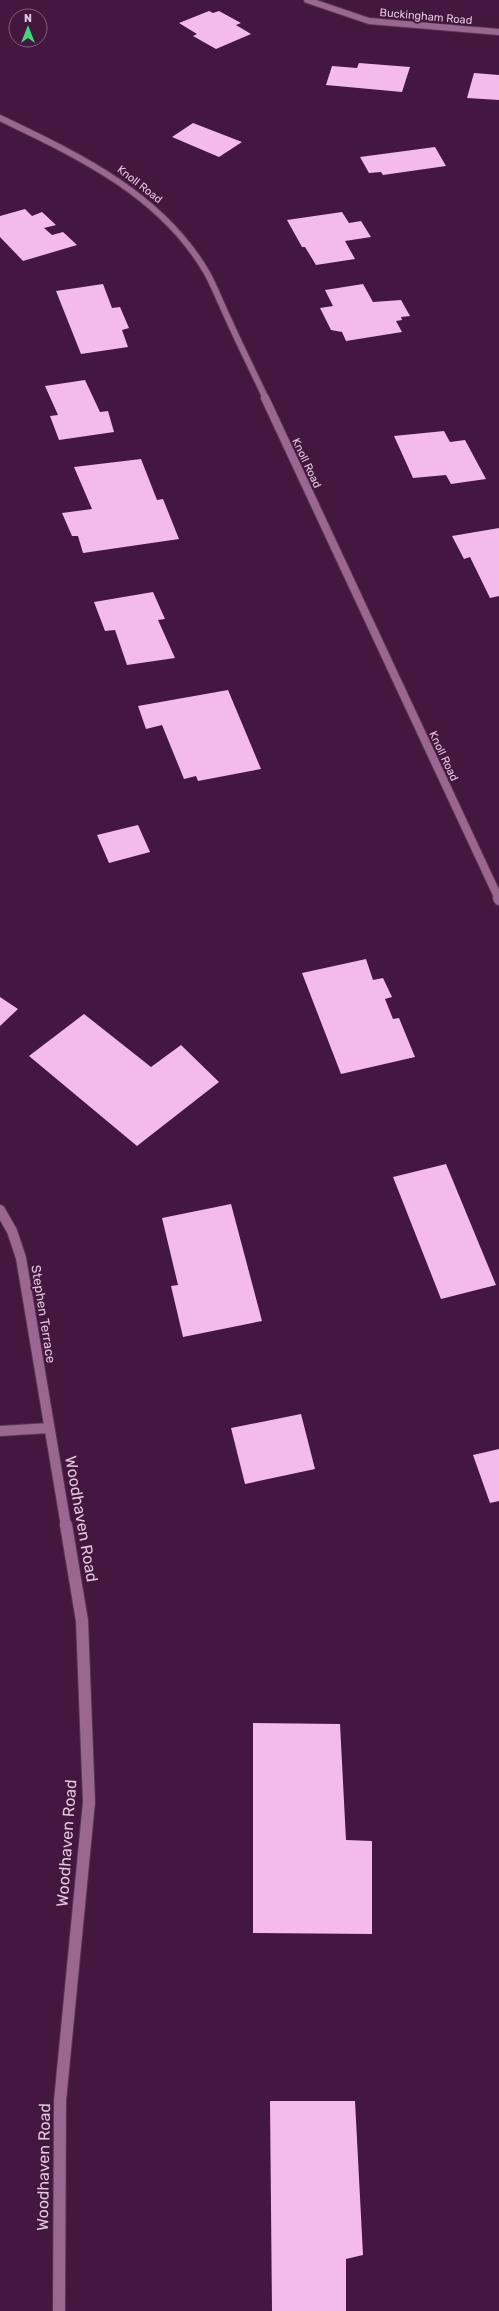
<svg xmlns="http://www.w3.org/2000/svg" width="499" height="2311" viewBox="0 0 499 2311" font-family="Rubik,sans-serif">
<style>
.building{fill:#f4bbea}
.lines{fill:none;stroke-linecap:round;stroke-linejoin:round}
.minor-far3-casing{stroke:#593455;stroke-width:8}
.minor-far2-casing{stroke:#593455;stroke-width:10}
.minor-far1-casing{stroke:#593455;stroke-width:12}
.minor-casing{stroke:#593455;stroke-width:14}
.minor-far3{stroke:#996792;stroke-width:6}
.minor-far2{stroke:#996792;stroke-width:8}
.minor-far1{stroke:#996792;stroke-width:10}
.minor{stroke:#996792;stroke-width:12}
.labels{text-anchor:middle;stroke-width:4;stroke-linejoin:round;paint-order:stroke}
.far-street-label{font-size:11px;fill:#e3c7de;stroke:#43173f}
.street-label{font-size:13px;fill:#e3c7de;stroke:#43173f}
.near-street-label{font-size:16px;fill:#e3c7de;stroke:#43173f}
</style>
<rect width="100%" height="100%" fill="#43173f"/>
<!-- building -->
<path class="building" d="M209 11 213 13 219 11 241 23 236 25 251 34 216 49 193 36 197 34 179 23Z
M359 63 410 67 402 92 326 85 332 66 357 68Z
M474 73 499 75V100L467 98Z
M193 123 242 142 219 157 172 137Z
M435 147 446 166 383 175 381 172 369 173 360 157Z
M25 209 32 216 42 212 56 225 44 228 52 235 63 232 77 245 23 261 0 237V216Z
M342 212 349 223 361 221 371 237 345 241 355 259 316 265 305 247H302L287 220Z
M103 284 112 308 120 307 129 328 122 330 128 347 81 354 56 291Z
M363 284 373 302 401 300 410 316 401 317 402 320 396 321 402 332 346 341 342 332 331 330 320 308 333 306 325 290Z
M85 380 100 412 108 411 114 432 59 440 50 416 58 415 45 386Z
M444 431 450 442 465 440 486 479 451 484 446 475 413 478 394 436Z
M141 459 157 500 163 499 179 539 83 553 78 536H72L62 513 92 509 74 467Z
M499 528V596L490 598 470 557 464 559 452 536Z
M153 592 165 619 158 620 175 658 127 665 115 630 105 631 94 602Z
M228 690 261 769 198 781 196 776 184 779 162 725 146 729 138 706Z
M138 825 150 852 109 863 97 835Z
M366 959 373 980 383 978 392 997 385 999 393 1019 399 1018 415 1057 341 1074 302 973Z
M0 997 18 1009 0 1026Z
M84 1014 151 1067 181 1045 219 1082 137 1146 29 1056Z
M446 1164 496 1285 441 1299 393 1177Z
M231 1204 262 1321 183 1337 171 1286 178 1285 162 1218Z
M301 1414 315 1469 245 1484 231 1428Z
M499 1449V1501L490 1503 473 1455Z
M253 1723 340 1724 346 1840 372 1841V1934L253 1933Z
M270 2101H355L363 2255 346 2259V2311H272Z"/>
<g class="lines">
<!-- minor-far3 casing -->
<g class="minor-far3-casing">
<path id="minor-far3" d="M307 0 369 21 499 32
M0 118C79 156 161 194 207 273 214 286 220 301 226 314 239 343 253 371 266 399"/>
</g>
<!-- minor-far2 casing -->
<g class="minor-far2-casing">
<path id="minor-far2" d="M265 398 499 899"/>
</g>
<!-- minor-far1 casing -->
<g class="minor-far1-casing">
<path id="minor-far1" d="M498 898 499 900
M0 1210 12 1231 21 1258 66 1526
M0 1431 49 1428"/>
</g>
<!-- minor casing -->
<g class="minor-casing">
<path id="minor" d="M59 2311 60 2101 89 1802 82 1621 66 1525"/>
</g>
<!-- minor-far3 -->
<use href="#minor-far3" class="minor-far3"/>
<!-- minor-far2 -->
<use href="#minor-far2" class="minor-far2"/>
<!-- minor-far1 -->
<use href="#minor-far1" class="minor-far1"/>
<!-- minor -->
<use href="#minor" class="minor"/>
</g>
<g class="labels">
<!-- far-street labels -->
<g class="far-street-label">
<text transform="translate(426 16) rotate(5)" y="4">Buckingham Road</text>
<text transform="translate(140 184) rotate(38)" y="4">Knoll Road</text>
<text transform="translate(307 463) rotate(65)" y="4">Knoll Road</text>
<text transform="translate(444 756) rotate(65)" y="4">Knoll Road</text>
</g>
<!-- street labels -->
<g class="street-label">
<text transform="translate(44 1314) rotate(81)" y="5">Stephen Terrace</text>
</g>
<!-- near-street labels -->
<g class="near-street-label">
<text transform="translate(82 1519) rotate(80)" y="6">Woodhaven Road</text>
<text transform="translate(66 1843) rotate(-86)" y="6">Woodhaven Road</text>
<text transform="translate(43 2167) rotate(-89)" y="6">Woodhaven Road</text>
</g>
</g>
<!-- north arrow -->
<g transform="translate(28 28)"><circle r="19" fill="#43173f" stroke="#835d7f"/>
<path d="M0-3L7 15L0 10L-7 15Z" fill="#43d77b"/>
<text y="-6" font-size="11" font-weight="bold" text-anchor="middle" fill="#e3c7de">N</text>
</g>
</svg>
